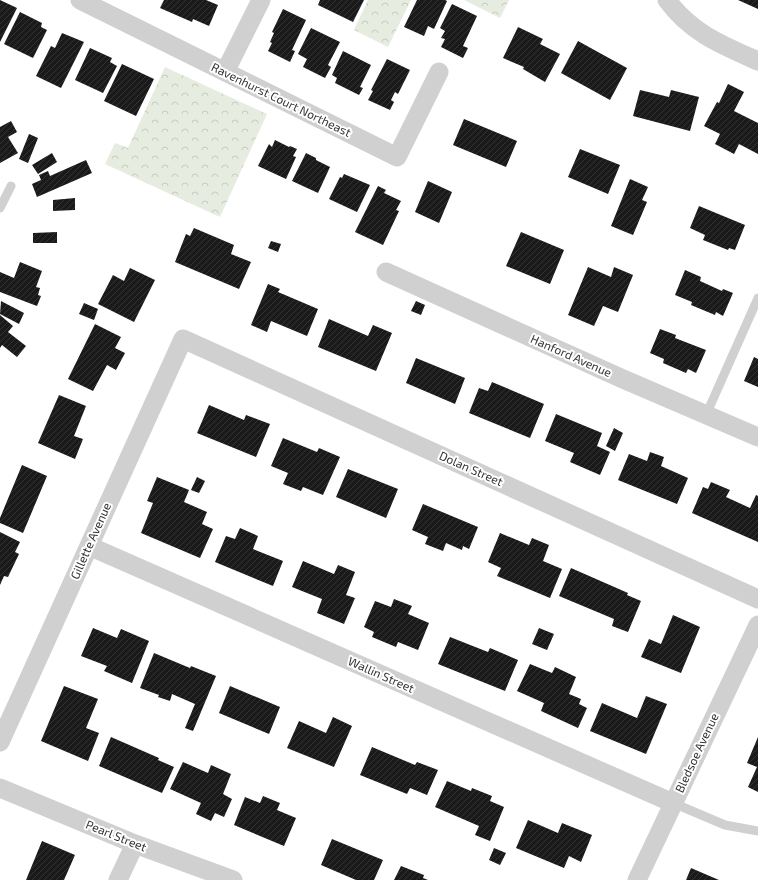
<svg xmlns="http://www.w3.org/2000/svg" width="758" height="880" viewBox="0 0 758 880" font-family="'Exo 2',sans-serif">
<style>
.park{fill:url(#park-crowns)}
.building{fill:url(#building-hatch)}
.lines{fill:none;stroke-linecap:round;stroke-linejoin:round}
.lane{stroke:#d0d0d0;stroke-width:9}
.street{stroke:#d0d0d0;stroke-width:19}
.labels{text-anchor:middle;stroke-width:4;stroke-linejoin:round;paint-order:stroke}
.street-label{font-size:12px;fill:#333;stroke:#fff}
</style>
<defs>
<pattern id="park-crowns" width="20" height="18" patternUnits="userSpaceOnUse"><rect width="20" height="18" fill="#e6ecdf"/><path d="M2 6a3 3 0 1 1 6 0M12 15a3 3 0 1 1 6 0" fill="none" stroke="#c6cbc0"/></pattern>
<pattern id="building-hatch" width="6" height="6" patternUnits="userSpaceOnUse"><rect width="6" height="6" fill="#1a1a1a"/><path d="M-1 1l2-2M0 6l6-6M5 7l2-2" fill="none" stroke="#333"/></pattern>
</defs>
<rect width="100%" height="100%" fill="#fff"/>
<!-- park -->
<path class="park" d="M368 0H411L388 47 354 30Z
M464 0H509L500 18Z
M165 67 267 114 220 217 105 164 115 143 128 148Z"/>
<!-- building -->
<path class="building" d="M0 0 17 8 0 42Z
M164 0H206L218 5 209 26 193 19 192 22 160 8Z
M320 0H364L353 22 318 5Z
M417 0H445L447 1 434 29 428 26 424 36 404 27Z
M738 0H758V9Z
M452 4 477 16 463 46 468 48 463 58 441 47 445 39 441 38 445 31 440 28Z
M283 9 306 20 292 50 295 51 290 62 268 51 272 43 270 42 274 33 272 32Z
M20 12 42 23 41 27 47 30 33 58 4 44Z
M518 27 543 39 540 44 560 54 545 82 523 69 524 67 503 58Z
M311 28 340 42 328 65 331 67 325 78 303 67 307 59 298 54Z
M62 33 84 42 61 88 36 76 51 46 55 48Z
M578 41 627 68 610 100 561 73Z
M90 48 112 58 110 62 117 66 103 93 75 80Z
M343 51 371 65 360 87 363 88 359 95 335 83 337 78 332 75Z
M387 59 410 70 398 94 395 92 391 100 394 102 390 110 368 100 373 91 371 90Z
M122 64 154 79 136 116 104 101Z
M728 84 744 92 734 111 758 123V154L739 144 734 154 715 144 720 134 704 126 717 102 719 103Z
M640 90 669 97 671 90 699 97 690 131 633 116Z
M464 119 517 141 506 167 453 145Z
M11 121 17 132 8 137 18 153 0 163V127Z
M29 134 38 138 28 163 19 159Z
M275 140 289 147 290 146 297 149 293 156 296 157 286 179 258 166 269 144 272 147Z
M580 149 620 165 608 194 568 177Z
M52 153 57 162 38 174 32 165Z
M306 153 316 158V160L330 167 318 193 292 181Z
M86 160 92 173 37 197 32 184 41 180 39 175 48 171 50 176Z
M344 174 370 185 357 212 329 199 340 177 342 178Z
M630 179 648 187 642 200 647 202 633 235 611 226Z
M428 181 452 192 439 223 415 212Z
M378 186 386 190 384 193 401 201 396 210 399 211 383 245 355 232Z
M75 198V210L53 211V200Z
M699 206 745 225 735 250 729 248 728 250 703 240 705 235 690 228Z
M194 228 234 245 231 254 251 262 239 289 175 262 186 234 190 236Z
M57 232V243H33V233Z
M521 232 564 250 550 284 506 266Z
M271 241 281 244 278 252 268 248Z
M20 262 42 271 36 287 40 288 38 295 41 296 37 306 0 292V272L14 278Z
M588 267 611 277 614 267 633 275 618 312 603 306 594 326 568 315Z
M130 268 155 280 134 322 98 304 113 275 124 281Z
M685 270 701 277 700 281 722 291 723 289 733 293 723 316 716 312 715 315 691 305 692 302 675 295Z
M268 284 280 289 278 292 318 309 307 336 271 321 267 332 251 325Z
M1 301 24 313 19 324 0 314Z
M416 301 425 305 421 315 411 311Z
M84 303 98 309 94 320 79 314Z
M0 315 13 326 8 332 26 346 17 357 2 345 0 348Z
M329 319 368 336 373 325 392 333 376 371 318 347Z
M95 324 121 337 115 348 125 353 116 370 107 365 93 391 68 379Z
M660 329 676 335 675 338 706 350 696 373 688 369 686 373 663 363 664 359 650 353Z
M754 357 758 359V387L744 381Z
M416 358 465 378 455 404 406 383Z
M492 382 544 404 530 438 469 413 479 388 488 391Z
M59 395 86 406 74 436 83 439 75 459 38 443Z
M209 405 244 420 246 415 270 424 256 457 197 433Z
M556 414 602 433 597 446 610 452 600 475 570 462 574 453 545 441Z
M614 428 623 433 615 451 606 446Z
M283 438 317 452 319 448 340 457 323 495 303 487 301 491 283 484 288 473 271 466Z
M650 452 664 457 661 466 688 478 677 504 618 480 629 454 647 461Z
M22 465 47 476 23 533 0 523V518Z
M348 469 398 489 386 518 336 497Z
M157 477 189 490 184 502 207 512 202 524 213 529 200 558 141 533 153 503 147 501Z
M197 477 205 481 199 493 191 490Z
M711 482 730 490 726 497 750 508 756 495 758 496V542L692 513 703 487 708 489Z
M423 504 478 527 469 549 463 546 462 550 446 543 443 551 425 544 428 537 412 530Z
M240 528 258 536 253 549 283 561 273 586 215 562 226 536 235 539Z
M0 532 20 542 15 552 19 554 8 577 4 576 0 585Z
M500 533 529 545 532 538 549 545 543 561 562 569 550 598 497 576 501 568 488 562Z
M303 561 334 574 338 565 355 572 346 595 355 598 344 624 317 613 322 599 292 587Z
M571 568 628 593 627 595 641 601 628 632 612 626 614 619 559 596Z
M394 599 412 606 408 614 429 623 418 650 398 642 396 647 372 637 374 632 364 627 375 601 391 607Z
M673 615 700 627 681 673 641 657 649 639 661 644Z
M93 628 117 638 121 629 149 641 132 683 104 671 107 666 81 656Z
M539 628 554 634 547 650 532 644Z
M450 637 488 652 490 648 518 660 505 691 438 664Z
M154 653 190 668 191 666 216 676 193 731 185 728 195 704 172 694 170 701 158 697 159 695 140 688Z
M530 664 552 673 555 667 576 677 569 694 581 699 579 704 587 708 578 728 541 711 544 703 517 691Z
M64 686 98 699 86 728 99 733 88 761 41 741Z
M230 686 280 707 269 734 219 713Z
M646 696 667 704 646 754 590 731 602 703 637 718Z
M333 717 352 726 334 767 287 748 299 721 326 733Z
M111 737 159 758 158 760 174 767 162 793 99 766Z
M758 737V792L748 787 757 767 747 763Z
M372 747 415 765 417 762 438 770 427 795 410 788 407 794 360 775Z
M183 762 208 773 211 765 231 774 223 794 232 799 224 817 215 813 211 821 196 814 201 803 170 789Z
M447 781 471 791 472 788 492 796 490 801 504 807 490 841 475 835 479 826 435 807Z
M263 796 280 803 277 810 296 818 284 846 234 825 245 797 260 803Z
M528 820 558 833 562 823 592 835 581 862 569 856 564 868 516 848Z
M332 839 383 860 374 880H356L321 865Z
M42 841 75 855 64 880H26Z
M494 848 506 853 500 865 489 860Z
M401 866 424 875 423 878 428 880H394Z
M691 868 719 880H686Z"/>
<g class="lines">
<!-- lane -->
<path class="lane" d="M0 208 11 186
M706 415 758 298
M673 803 725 825 758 831"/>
<!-- street -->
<path class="street" d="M80 0 397 157 439 72
M667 0C691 33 722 45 758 61
M225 72 261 0
M386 272 623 379 758 437
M89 546 673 803
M0 742 183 339 758 599
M0 788 135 844 233 880
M118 880 135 844
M637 880 758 625"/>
</g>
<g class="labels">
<!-- street labels -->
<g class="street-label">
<text transform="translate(281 100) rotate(26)" y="4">Ravenhurst Court Northeast</text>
<text transform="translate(571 356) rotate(24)" y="4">Hanford Avenue</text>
<text transform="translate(471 469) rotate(24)" y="4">Dolan Street</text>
<text transform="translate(91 541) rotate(-66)" y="4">Gillette Avenue</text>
<text transform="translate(381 675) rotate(24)" y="4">Wallin Street</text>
<text transform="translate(697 753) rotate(-65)" y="4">Bledsoe Avenue</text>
<text transform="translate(116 836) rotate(22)" y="4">Pearl Street</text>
</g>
</g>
</svg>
